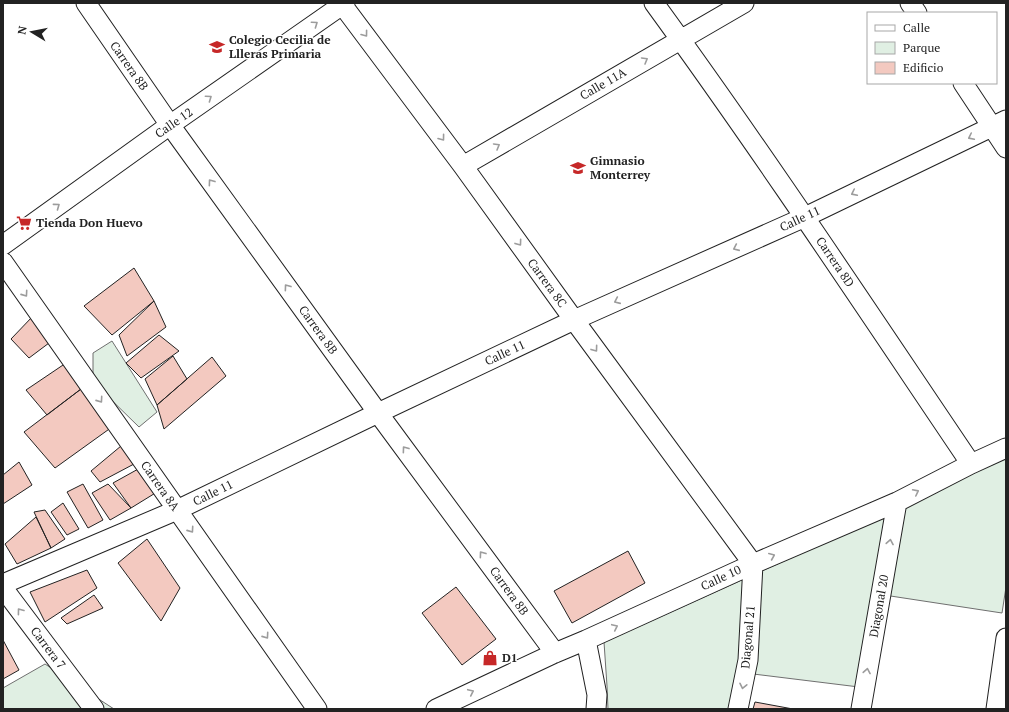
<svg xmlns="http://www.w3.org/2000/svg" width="1009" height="712" viewBox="0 0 1009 712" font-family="'PT Serif',serif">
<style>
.green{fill:#e0efe3;stroke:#6f6f6f}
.building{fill:#f3c9c0;stroke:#222}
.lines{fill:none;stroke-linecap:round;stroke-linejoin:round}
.minor-casing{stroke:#222;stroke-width:21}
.minor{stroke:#fff;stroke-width:19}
.oneway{stroke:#9c9c9c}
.labels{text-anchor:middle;stroke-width:3;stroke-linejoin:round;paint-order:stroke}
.poi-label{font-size:12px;font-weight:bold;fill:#222;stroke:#fff;text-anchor:start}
.street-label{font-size:12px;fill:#222;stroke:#fff}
</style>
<rect width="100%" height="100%" fill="#fff"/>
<!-- green -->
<path class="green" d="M112 341 157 412 139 427 93 382V353Z
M1006 453V587L1002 613 884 595 899 505Z
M886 515 859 687 737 672 729 709H608L607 686 604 642Z
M45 664 114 709H3V688Z"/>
<!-- building -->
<path class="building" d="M134 268 154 301 112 335 84 306Z
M154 301 166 327 127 356 119 335Z
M33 316 49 343 29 358 11 339Z
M159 335 179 351 141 378 126 363Z
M173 356 187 379 157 405 145 379Z
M212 357 226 376 164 429 157 405Z
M66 363 81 389 47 415 26 390Z
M85 386 112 427 55 468 24 432Z
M121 446 134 464 100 482 91 471Z
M19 462 32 485 3 504V475Z
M140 468 157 492 131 508 113 483Z
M83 484 103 520 88 528 67 492Z
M108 484 131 508 110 520 92 493Z
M63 503 79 529 67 535 51 512Z
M45 510 65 539 51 548 34 512Z
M36 517 51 548 17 564 5 544Z
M147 539 180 588 161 621 118 563Z
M628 551 645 583 572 623 554 591Z
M87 570 97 588 45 622 30 592Z
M456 587 496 639 462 665 422 613Z
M94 595 103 608 67 624 61 618Z
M3 640 19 670 3 679Z
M755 702 793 709H753Z"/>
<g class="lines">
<!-- minor casing -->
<g class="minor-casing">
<path id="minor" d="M86 3 170 125 378 413 555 653
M341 3 463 166 574 320 753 564 748 660 738 709
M654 3C764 154 867 310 971 464
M910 3 917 13
M963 83 1006 148
M463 166 744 3
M3 245 170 125 345 3
M3 262 317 709
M3 584 177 510 378 413 574 320 805 217 1006 120
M3 588 94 709
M586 640 597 695 596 709
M436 709 555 653 586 640 753 564 897 502 971 464 1006 448
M861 709 897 502
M996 709 1006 638"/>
</g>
<!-- minor -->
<use href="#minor" class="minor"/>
</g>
<!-- one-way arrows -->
<defs><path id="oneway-chevron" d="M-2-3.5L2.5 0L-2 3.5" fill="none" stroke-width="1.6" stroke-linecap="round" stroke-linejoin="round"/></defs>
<g class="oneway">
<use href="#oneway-chevron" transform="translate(315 24) rotate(-35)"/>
<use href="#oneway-chevron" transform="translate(365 34) rotate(53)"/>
<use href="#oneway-chevron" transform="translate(645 60) rotate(-30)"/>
<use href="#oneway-chevron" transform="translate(209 98) rotate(-35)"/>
<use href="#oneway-chevron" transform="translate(971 137) rotate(154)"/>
<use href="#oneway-chevron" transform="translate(442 138) rotate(53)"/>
<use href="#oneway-chevron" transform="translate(497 146) rotate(-30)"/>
<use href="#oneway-chevron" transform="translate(211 182) rotate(-126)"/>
<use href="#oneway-chevron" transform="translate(854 193) rotate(154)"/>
<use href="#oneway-chevron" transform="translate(57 206) rotate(-36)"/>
<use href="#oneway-chevron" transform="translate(519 243) rotate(54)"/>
<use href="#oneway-chevron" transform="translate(736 248) rotate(156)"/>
<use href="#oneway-chevron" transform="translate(287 287) rotate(-126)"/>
<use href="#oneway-chevron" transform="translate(25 294) rotate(55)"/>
<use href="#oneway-chevron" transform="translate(617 301) rotate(156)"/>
<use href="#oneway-chevron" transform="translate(595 349) rotate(54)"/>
<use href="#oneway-chevron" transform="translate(100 400) rotate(55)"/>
<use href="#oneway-chevron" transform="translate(405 449) rotate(-126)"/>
<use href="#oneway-chevron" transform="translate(916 492) rotate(-27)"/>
<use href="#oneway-chevron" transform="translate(191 530) rotate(55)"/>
<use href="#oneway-chevron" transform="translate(890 542) rotate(-80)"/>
<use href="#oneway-chevron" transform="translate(482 554) rotate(-126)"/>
<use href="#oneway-chevron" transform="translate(772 556) rotate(-23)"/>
<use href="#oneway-chevron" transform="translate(20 611) rotate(-127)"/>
<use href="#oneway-chevron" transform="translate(615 627) rotate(-25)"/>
<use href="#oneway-chevron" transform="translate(266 636) rotate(55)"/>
<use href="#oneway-chevron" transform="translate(867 671) rotate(-80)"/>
<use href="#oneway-chevron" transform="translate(743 686) rotate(102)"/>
<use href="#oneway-chevron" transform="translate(471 692) rotate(-25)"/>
</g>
<!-- icons -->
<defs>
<g id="school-bare" transform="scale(1.2)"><path d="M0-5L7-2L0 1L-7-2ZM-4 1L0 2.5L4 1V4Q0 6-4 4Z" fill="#c62828" stroke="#fff" stroke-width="2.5" paint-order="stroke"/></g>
<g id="supermarket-bare" transform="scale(1.2)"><path d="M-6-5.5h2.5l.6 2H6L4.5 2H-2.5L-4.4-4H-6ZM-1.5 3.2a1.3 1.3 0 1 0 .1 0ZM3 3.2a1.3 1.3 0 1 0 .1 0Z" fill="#c62828" stroke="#fff" stroke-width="2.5" paint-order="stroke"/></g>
<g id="shop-bare" transform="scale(1.2)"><path d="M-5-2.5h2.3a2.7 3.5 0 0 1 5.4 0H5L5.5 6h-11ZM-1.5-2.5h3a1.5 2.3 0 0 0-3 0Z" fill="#c62828" stroke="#fff" stroke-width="2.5" paint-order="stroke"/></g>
</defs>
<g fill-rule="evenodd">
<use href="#school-bare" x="217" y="47"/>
<use href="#school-bare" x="578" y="168"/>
<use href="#supermarket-bare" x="24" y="223"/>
<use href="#shop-bare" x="490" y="658"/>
</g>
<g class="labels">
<!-- poi labels -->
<g class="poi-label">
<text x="229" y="44">Colegio Cecilia de<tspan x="229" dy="14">Llleras Primaria</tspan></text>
<text x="590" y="165">Gimnasio<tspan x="590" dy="14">Monterrey</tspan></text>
<text x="36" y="227">Tienda Don Huevo</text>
<text x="502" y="662">D1</text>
</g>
<!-- street labels -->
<g class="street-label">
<text transform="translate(129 66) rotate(55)" y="4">Carrera 8B</text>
<text transform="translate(603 84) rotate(-30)" y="4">Calle 11A</text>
<text transform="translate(174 123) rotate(-35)" y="4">Calle 12</text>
<text transform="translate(800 219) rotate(-25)" y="4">Calle 11</text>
<text transform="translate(835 262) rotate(56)" y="4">Carrera 8D</text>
<text transform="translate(547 283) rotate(54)" y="4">Carrera 8C</text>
<text transform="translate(318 330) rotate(54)" y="4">Carrera 8B</text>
<text transform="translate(505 353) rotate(-25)" y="4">Calle 11</text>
<text transform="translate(160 486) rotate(55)" y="4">Carrera 8A</text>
<text transform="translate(213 493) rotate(-26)" y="4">Calle 11</text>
<text transform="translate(721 578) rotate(-25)" y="4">Calle 10</text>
<text transform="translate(509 591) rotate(54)" y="4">Carrera 8B</text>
<text transform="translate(879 606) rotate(-80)" y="4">Diagonal 20</text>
<text transform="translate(748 637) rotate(-85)" y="4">Diagonal 21</text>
<text transform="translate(48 648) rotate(53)" y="4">Carrera 7</text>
</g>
</g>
<!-- border -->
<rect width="1009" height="712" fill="none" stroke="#222222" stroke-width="8"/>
<!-- legend -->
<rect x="867" y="12" width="130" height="72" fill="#ffffff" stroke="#a7a7a7"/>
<rect x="875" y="25" width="20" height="6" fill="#ffffff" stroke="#a7a7a7"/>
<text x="903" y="32" font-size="12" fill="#222222">Calle</text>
<rect x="875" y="42" width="20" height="12" fill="#e0efe3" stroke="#a7a7a7"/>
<text x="903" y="52" font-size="12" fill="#222222">Parque</text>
<rect x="875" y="62" width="20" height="12" fill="#f3c9c0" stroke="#a7a7a7"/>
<text x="903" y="72" font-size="12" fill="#222222">Edificio</text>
<!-- north arrow -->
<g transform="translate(32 32) rotate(280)" stroke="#ffffff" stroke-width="3" paint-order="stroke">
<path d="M0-3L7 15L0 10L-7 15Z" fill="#222222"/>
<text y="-6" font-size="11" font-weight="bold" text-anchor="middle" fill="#222222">N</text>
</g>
</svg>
